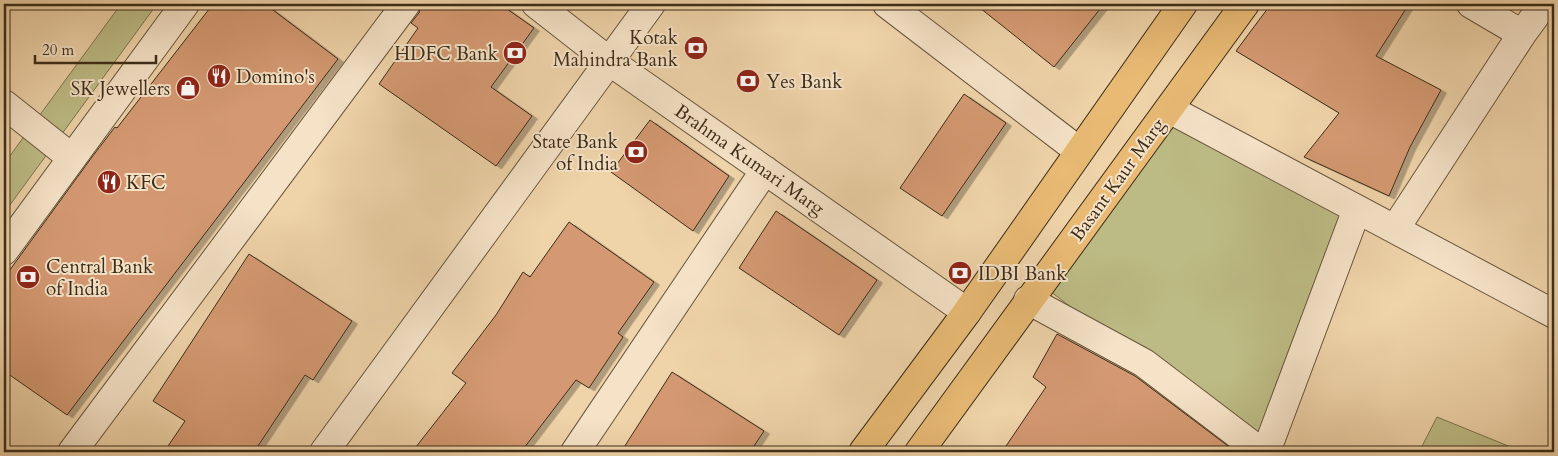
<svg xmlns="http://www.w3.org/2000/svg" width="1558" height="456" viewBox="0 0 1558 456" font-family="Cardo,serif">
<style>
.green{fill:#bdbb85;stroke:#7c744f}
.building{fill:#d49972;stroke:#3c2d19;filter:url(#shadow)}
.lines{fill:none;stroke-linecap:round;stroke-linejoin:round}
.minor-casing{stroke:#69563d;stroke-width:30}
.major-casing{stroke:#3c2d19;stroke-width:30}
.minor{stroke:#f5e2c7;stroke-width:28}
.major{stroke:#e8ba74;stroke-width:28}
.labels{text-anchor:middle;stroke-width:4;stroke-linejoin:round;paint-order:stroke}
.poi-label{font-size:19px;fill:#3c2d19;stroke:#f5e2c7;text-anchor:start}
.street-label{font-size:19px;fill:#3c2d19;stroke:#f5e2c7}
</style>
<defs>
<filter id="shadow"><feDropShadow dx="5.5" dy="3" stdDeviation="0" flood-color="#0004"/></filter>
</defs>
<rect width="100%" height="100%" fill="#efd3a9"/>
<filter id="stains"><feTurbulence type="fractalNoise" baseFrequency=".004" numOctaves="4"/><feColorMatrix values="0 0 0 0 .2 0 0 0 0 .09 0 0 0 0 .02 0 0 0 .5 -.17"/></filter>
<radialGradient id="worn" r=".72"><stop offset=".6" stop-color="#630" stop-opacity="0"/><stop offset="1" stop-color="#630" stop-opacity=".3"/></radialGradient>
<!-- green -->
<path class="green" d="M121 4H157L4 213V164Z
M1169 109 1357 209 1261 452 1042 285Z
M1437 417 1523 452H1419Z"/>
<!-- building -->
<path class="building" d="M213 4H265L338 59 67 415 4 371V278L92 157 115 127 117 128Z
M421 4H500L534 28 491 87 532 116 496 166 379 84 418 28 411 23 419 13Z
M975 4H1104L1054 67Z
M1271 4H1409L1376 56 1441 90 1410 147 1389 196 1304 157 1339 113 1236 51Z
M964 94 1006 123 942 216 900 188Z
M650 120 729 176 693 231 611 172Z
M776 211 877 280 839 335 739 268Z
M569 222 654 282 618 333 623 337 589 388 576 380 521 452H412L466 383 452 373 496 315 523 272 530 277Z
M249 254 352 321 313 380 305 375 254 452H164L185 421 153 401Z
M1057 334 1135 376 1236 452H1002L1046 387 1033 377Z
M672 372 764 431 750 452H621Z"/>
<g class="lines">
<!-- minor casing -->
<g class="minor-casing">
<path id="minor" d="M536 4 609 61 967 312
M887 4 1079 151
M1471 4 1522 34
M4 104 72 158
M1169 109 1554 314
M1395 229 1522 34 1544 4
M4 251 185 4
M1028 300 1144 363 1261 452
M72 452 406 4
M324 452 651 4
M575 452 765 170
M1266 452 1357 209"/>
</g>
<!-- major casing -->
<g class="major-casing">
<path id="major" d="M863 452 967 312 1183 4
M919 452 1245 4"/>
</g>
<!-- minor -->
<use href="#minor" class="minor"/>
<!-- major -->
<use href="#major" class="major"/>
</g>
<!-- icons -->
<defs>
<g id="bank-disc" transform="scale(1.25)"><circle r="9.5" fill="#8f2418" stroke="#f5e2c7"/><path d="M-6-4H6V4H-6ZM0-2.3a2.3 2.3 0 1 0 0 4.6a2.3 2.3 0 1 0 0-4.6Z" fill="#fff"/></g>
<g id="restaurant-disc" transform="scale(1.25)"><circle r="9.5" fill="#8f2418" stroke="#f5e2c7"/><path d="M-5-6h1v4h1v-4h1v4h1v-4h1v5L-1.5 .5V6h-2V.5L-5-1ZM5-6V6H3V1.5H1.5Q1.5-4 5-6Z" fill="#fff"/></g>
<g id="shop-disc" transform="scale(1.25)"><circle r="9.5" fill="#8f2418" stroke="#f5e2c7"/><path d="M-5-2.5h2.3a2.7 3.5 0 0 1 5.4 0H5L5.5 6h-11ZM-1.5-2.5h3a1.5 2.3 0 0 0-3 0Z" fill="#fff"/></g>
</defs>
<g fill-rule="evenodd">
<use href="#bank-disc" x="696" y="48"/>
<use href="#bank-disc" x="515" y="53"/>
<use href="#restaurant-disc" x="219" y="76"/>
<use href="#bank-disc" x="748" y="81"/>
<use href="#shop-disc" x="188" y="88"/>
<use href="#bank-disc" x="636" y="152"/>
<use href="#restaurant-disc" x="109" y="182"/>
<use href="#bank-disc" x="960" y="273"/>
<use href="#bank-disc" x="28" y="277"/>
</g>
<g class="labels">
<!-- poi labels -->
<g class="poi-label">
<text x="678" y="44" text-anchor="end">Kotak<tspan x="678" dy="22">Mahindra Bank</tspan></text>
<text x="498" y="60" text-anchor="end">HDFC Bank</text>
<text x="236" y="83">Domino's</text>
<text x="766" y="88">Yes Bank</text>
<text x="170" y="95" text-anchor="end">SK Jewellers</text>
<text x="618" y="148" text-anchor="end">State Bank<tspan x="618" dy="22">of India</tspan></text>
<text x="126" y="189">KFC</text>
<text x="46" y="273">Central Bank<tspan x="46" dy="22">of India</tspan></text>
<text x="978" y="280">IDBI Bank</text>
</g>
<!-- street labels -->
<g class="street-label">
<text transform="translate(750 159) rotate(35)" y="7">Brahma Kumari Marg</text>
<text transform="translate(1117 179) rotate(-54)" y="7">Basant Kaur Marg</text>
</g>
</g>
<!-- margin -->
<rect width="1558" height="456" fill="none" stroke="#efd3a9" stroke-width="20"/>
<rect x="5" y="5" width="1548" height="446" fill="none" stroke="#3c2d19" stroke-width="2.5"/>
<rect x="10" y="10" width="1538" height="436" fill="none" stroke="#3c2d19"/>
<!-- scale -->
<path d="M35 55v8h121v-8" fill="none" stroke="#3c2d19" stroke-width="2.5"/>
<text x="42" y="55" font-size="15" fill="#3c2d19" stroke="#f5e2c7" stroke-width="4" paint-order="stroke">20 m</text>
<rect width="100%" height="100%" filter="url(#stains)"/>
<rect width="100%" height="100%" fill="url(#worn)"/>
</svg>
